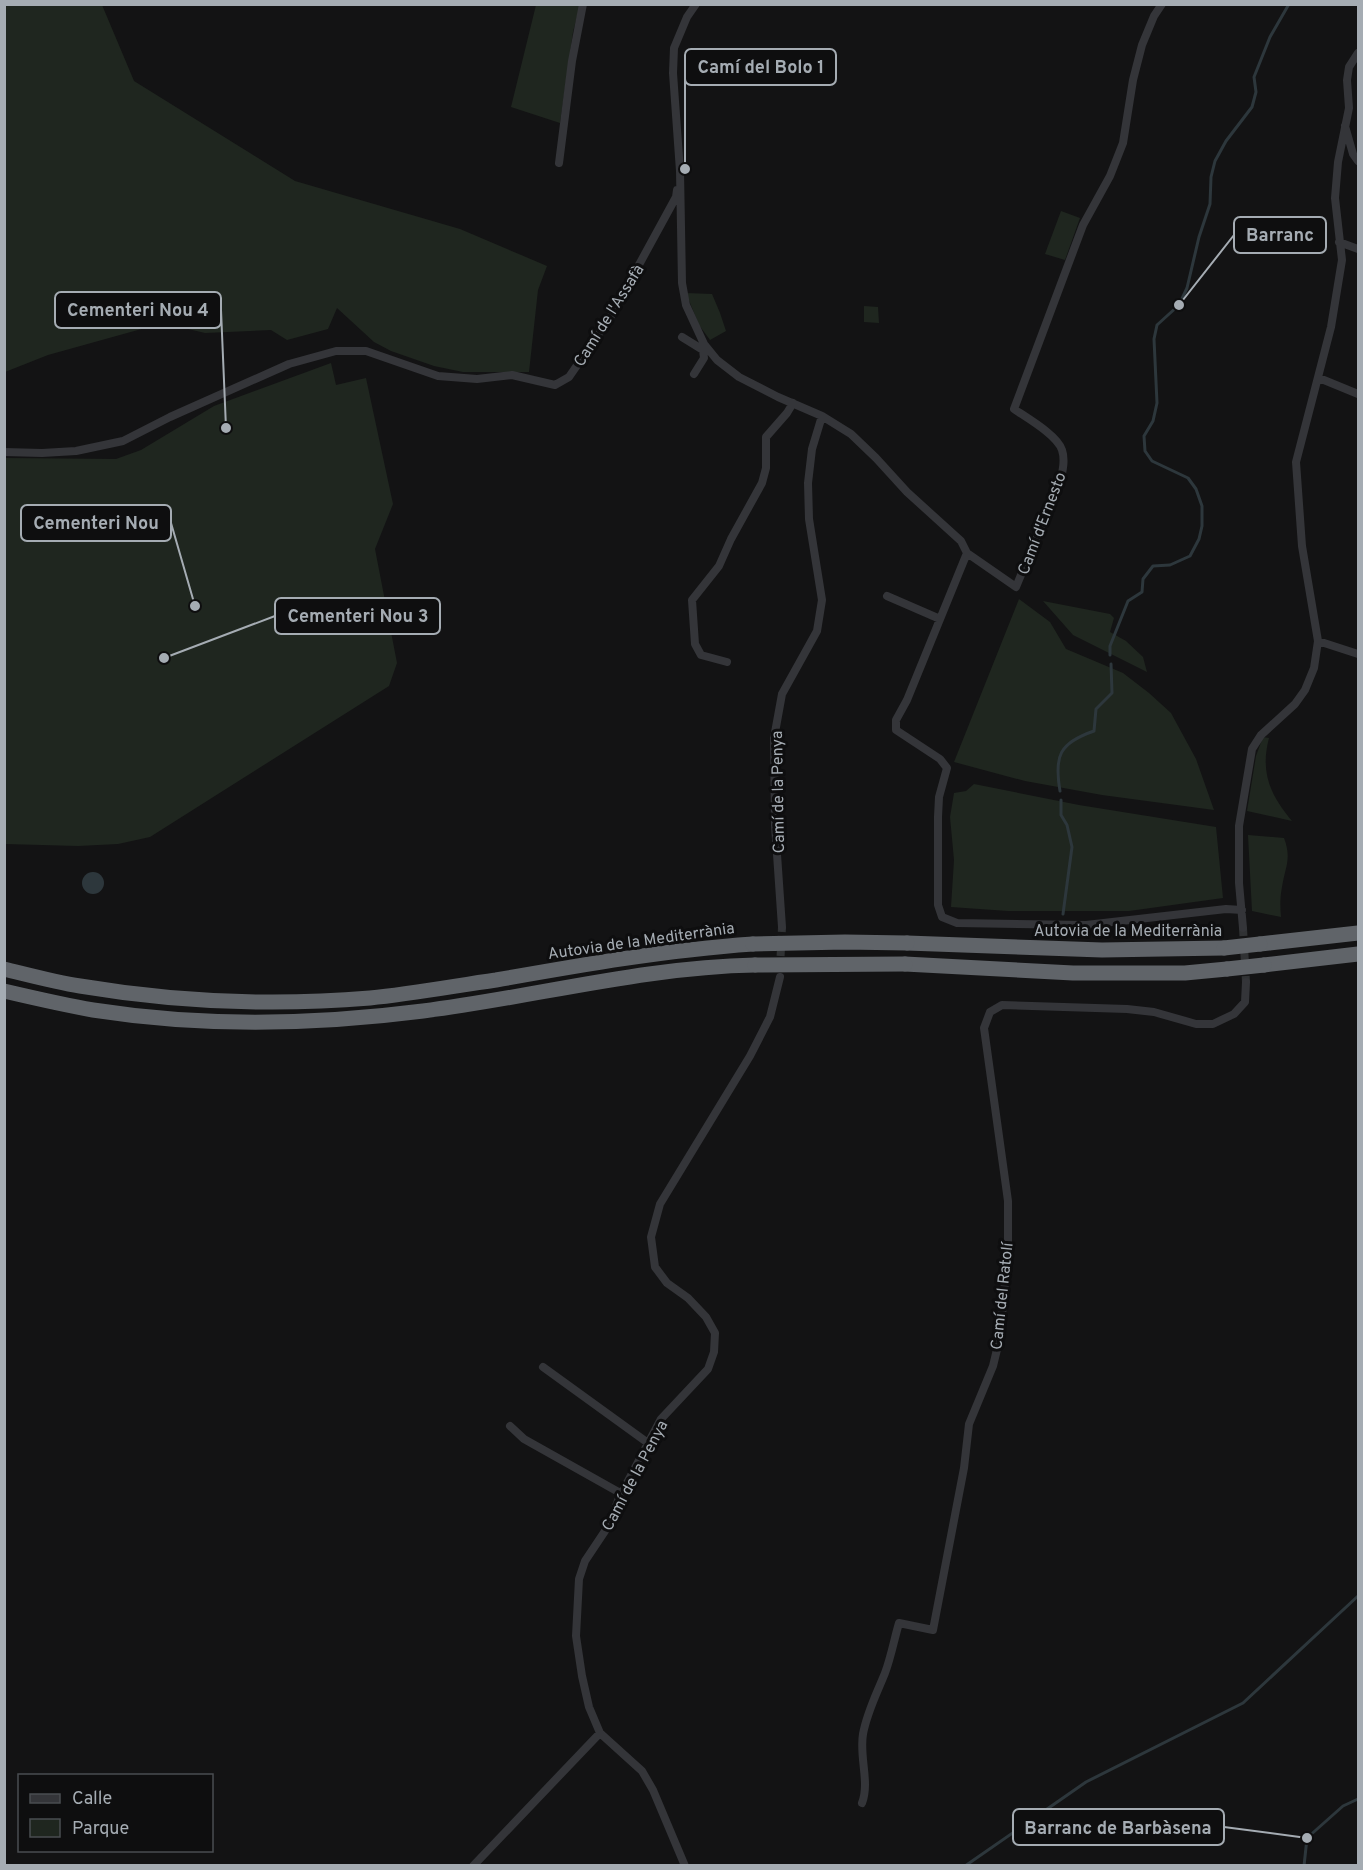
<svg xmlns="http://www.w3.org/2000/svg" width="1363" height="1870" viewBox="0 0 1363 1870" font-family="Overpass,sans-serif">
<style>
.green{fill:#1f261f}
.water{fill:#2d373c}
.lines{fill:none;stroke-linecap:round;stroke-linejoin:round}
.stream{stroke:#2d373c;stroke-width:3}
.street-tunnel{stroke:#303234;stroke-width:8;stroke-dasharray:8 4;stroke-linecap:butt}
.street{stroke:#343539;stroke-width:8}
.highway{stroke:#606469;stroke-width:15}
.highway-bridge{stroke:#606469;stroke-width:15}
.labels{text-anchor:middle;stroke-width:6;stroke-linejoin:round;paint-order:stroke}
.street-label{font-size:16px;fill:#a5acb3;stroke:#0e0e0f}
.leader{fill:none;stroke:#a5acb3;stroke-width:2}
.callout-dot{fill:#a5acb3;stroke:#0e0e0f;stroke-width:2}
.callout{fill:#0e0e0f;stroke:#a5acb3;stroke-width:2}
.callout-label{font-size:18px;text-anchor:middle;font-weight:bold;fill:#a5acb3}
</style>
<rect width="100%" height="100%" fill="#131314"/>
<!-- green -->
<path class="green" d="M4 5H102L134 81 295 181 460 229 547 266 538 290 529 372H463L434 366 391 351 374 342 337 308 328 329 287 340 271 330 205 333 163 323 48 355 5 372Z
M536 5H580L573 32 560 123 511 107Z
M1061 211 1080 218 1065 260 1045 254Z
M686 293 712 294 720 313 726 331 710 340 699 325Z
M864 306 878 307 879 323 864 322Z
M331 363 336 385 366 378 393 504 375 549 397 663 389 686 150 837 118 844 78 846 5 844V458L116 459 141 450 214 406Z
M1019 599 1050 622 1066 649 1123 673 1149 693 1171 713 1196 759 1214 810 1102 795 1025 781 954 762Z
M1043 601 1110 614 1114 618 1110 632 1126 641 1143 657 1147 672 1073 635Z
M1263 737 1269 738C1260 772 1270 795 1292 821L1247 811 1256 756Z
M974 784 1079 805 1216 827 1223 898 1129 911H1008L951 907 954 860 950 817 954 793 966 791Z
M1248 835 1284 838C1292 859 1285 867 1282 887 1280 897 1280 907 1281 917L1252 911Z"/>
<!-- water -->
<path class="water" d="M82 883a11 11 0 1 1 22 0a11 11 0 1 1-22 0Z"/>
<g class="lines">
<!-- stream -->
<path class="stream" d="M1110 655V646L1128 601 1142 592 1143 579 1153 566 1170 565 1190 556 1199 539 1202 526V506L1196 489 1188 478 1152 461 1145 451 1144 436 1153 421 1157 403 1154 339 1157 325 1179 305 1187 288 1199 237 1210 204 1211 177 1215 161 1226 141 1252 107 1256 92 1254 77 1270 37 1289 4
M1060 791C1054 756 1059 743 1094 731L1096 709 1112 693 1111 664
M1061 800V815L1067 825 1072 847 1063 914
M965 1866 1086 1782 1243 1703 1358 1596
M1304 1866 1307 1838 1343 1806 1358 1799"/>
<!-- street-tunnel -->
<path class="street-tunnel" d="M1243 928 1246 982
M780 968 782 927"/>
<!-- street -->
<path class="street" d="M696 4 687 17 674 48 673 73 680 171 682 283 686 305 704 344 717 360 739 377 778 397 822 416 851 434 876 458 907 492 961 541 967 553 1016 587 1061 479C1063 469 1065 459 1062 450 1057 435 1027 418 1014 409L1083 225 1110 176 1123 143 1133 80 1142 45 1154 16 1162 4
M1345 126 1353 154 1358 161
M559 163 572 61 583 4
M1339 242 1358 249
M682 337 703 350 704 358 694 374
M1319 378 1358 394
M4 452 42 453 76 451 123 441 170 417 289 364 336 351H366L438 376 477 379 512 375 555 385 569 377 611 316 676 197 677 190
M967 553 907 700 896 720V730L940 759 947 768 939 797 938 817V905L942 917 957 923 1086 925 1226 909 1242 910
M887 596 940 619
M1318 641 1358 654
M727 662 701 655 695 644 692 600 719 566 731 539 762 483 766 468V437L787 413 793 403
M782 927 775 825 774 738 782 694 817 631 822 600 809 519 808 483 812 449 822 416
M1243 928 1239 883V826L1252 749 1261 735 1295 704 1305 690 1314 668 1318 641 1302 546 1296 462 1331 327 1342 260 1335 198 1338 162 1349 108 1347 80 1349 67 1358 53
M543 1367 648 1443
M510 1426 524 1439 622 1494
M862 1803C870 1782 859 1757 863 1734 867 1712 877 1693 885 1673 891 1657 894 1640 899 1623L933 1630 964 1468 969 1424 993 1366 1000 1337 1008 1250V1201L984 1028 990 1012 1002 1005 1127 1009 1154 1012 1196 1024H1213L1234 1014 1245 1002 1246 982
M473 1866 600 1733
M685 1866 653 1790 642 1771 600 1733 589 1707 582 1676 576 1636 579 1579 585 1561 609 1525 619 1498 661 1419 708 1369 714 1352 715 1333 706 1317 688 1298 667 1283 655 1267 651 1237 660 1204 750 1056 770 1017 780 977"/>
<!-- highway -->
<path class="highway" d="M907 943 1102 950 1224 948
M1260 944 1358 933
M905 964 1073 973H1185L1227 969
M1264 965 1358 954
M4 969C29 975 55 982 80 986 175 1002 274 1006 370 998 412 994 454 986 496 980 581 965 666 950 753 944
M4 991C34 998 64 1005 93 1010 202 1027 314 1025 423 1011 534 997 644 967 755 965"/>
<!-- highway-bridge -->
<path class="highway-bridge" d="M753 944 845 942 907 943
M1224 948 1260 944
M755 965 905 964
M1227 969 1264 965"/>
</g>
<g class="labels">
<!-- street labels -->
<g class="street-label">
<text transform="translate(608 315) rotate(-58)" y="6">Camí de l'Assafà</text>
<text transform="translate(1041 523) rotate(-69)" y="6">Camí d'Ernesto</text>
<text transform="translate(777 792) rotate(-91)" y="6">Camí de la Penya</text>
<text x="1128" y="936">Autovia de la Mediterrània</text>
<text transform="translate(641 940) rotate(-8)" y="6">Autovia de la Mediterrània</text>
<text transform="translate(1001 1296) rotate(-84)" y="6">Camí del Ratolí</text>
<text transform="translate(634 1475) rotate(-62)" y="6">Camí de la Penya</text>
</g>
</g>
<!-- callouts -->
<path class="leader" d="M685 169L685 67M1179 305L1234 235M226 428L221 310M195 606L171 523M164 658L275 616M1307 1838L1224 1827"/>
<g class="callout-dot">
<circle cx="685" cy="169" r="6"/>
<circle cx="1179" cy="305" r="6"/>
<circle cx="226" cy="428" r="6"/>
<circle cx="195" cy="606" r="6"/>
<circle cx="164" cy="658" r="6"/>
<circle cx="1307" cy="1838" r="6"/>
</g>
<g class="callout">
<rect x="685" y="49" width="151" height="36" rx="6"/>
<rect x="1234" y="217" width="92" height="36" rx="6"/>
<rect x="55" y="292" width="166" height="36" rx="6"/>
<rect x="21" y="505" width="150" height="36" rx="6"/>
<rect x="275" y="598" width="165" height="36" rx="6"/>
<rect x="1013" y="1809" width="211" height="36" rx="6"/>
</g>
<g class="callout-label">
<text x="761" y="73">Camí del Bolo 1</text>
<text x="1280" y="241">Barranc</text>
<text x="138" y="316">Cementeri Nou 4</text>
<text x="96" y="529">Cementeri Nou</text>
<text x="358" y="622">Cementeri Nou 3</text>
<text x="1118" y="1834">Barranc de Barbàsena</text>
</g>
<!-- border -->
<rect width="1363" height="1870" fill="none" stroke="#a5acb3" stroke-width="12"/>
<!-- legend -->
<rect x="18" y="1774" width="195" height="78" fill="#0e0e0f" stroke="#4a4d51" stroke-width="1.5"/>
<rect x="30" y="1794" width="30" height="9" fill="#343539" stroke="#4a4d51" stroke-width="1.5"/>
<text x="72" y="1804" font-size="18" fill="#a5acb3">Calle</text>
<rect x="30" y="1819" width="30" height="18" fill="#1f261f" stroke="#4a4d51" stroke-width="1.5"/>
<text x="72" y="1834" font-size="18" fill="#a5acb3">Parque</text>
</svg>
